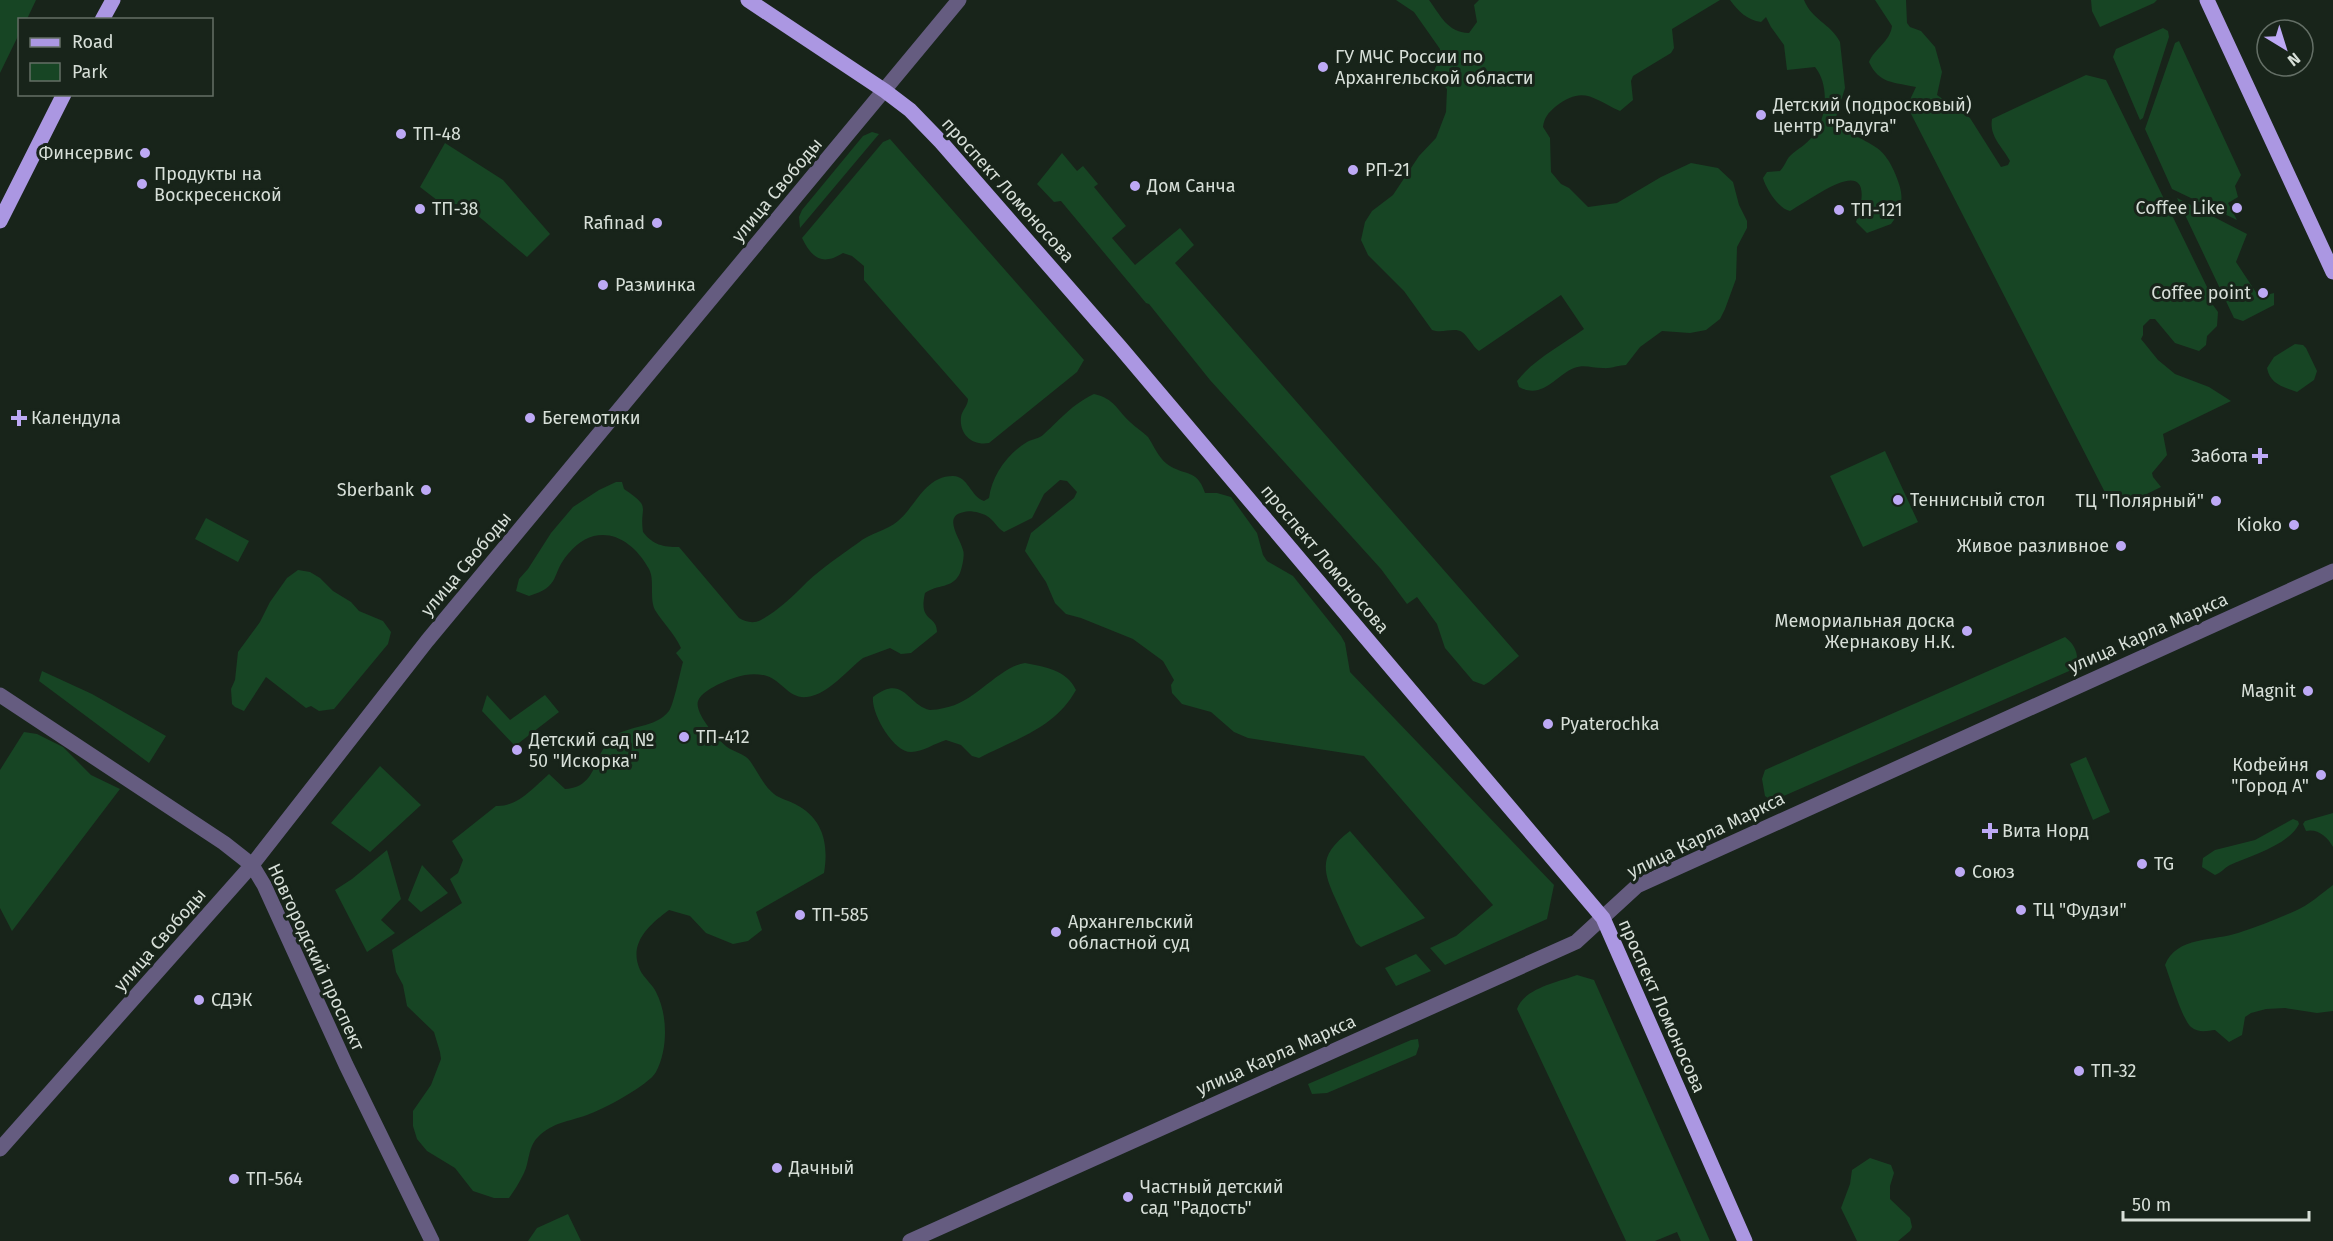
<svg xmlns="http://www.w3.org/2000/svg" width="2333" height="1241" viewBox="0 0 2333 1241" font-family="'Fira Sans',sans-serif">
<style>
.green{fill:#174524}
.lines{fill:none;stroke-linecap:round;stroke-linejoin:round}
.minor{stroke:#655c80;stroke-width:15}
.major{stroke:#ab97e2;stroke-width:15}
.poi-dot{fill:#bda9f5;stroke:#18241a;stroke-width:2}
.labels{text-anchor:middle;stroke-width:6;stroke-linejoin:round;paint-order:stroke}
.poi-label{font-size:18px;fill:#d7dfd8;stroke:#18241a;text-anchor:start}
.street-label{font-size:18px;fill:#d7dfd8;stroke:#18241a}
</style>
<rect width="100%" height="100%" fill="#18241a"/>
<!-- green -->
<path class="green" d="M0 0H36L27 19 20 20 19 34 0 73Z
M1396 0H1429C1441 16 1447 32 1469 33L1477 22 1474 5 1479 0H1720L1672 29 1674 48 1671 53 1633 76 1631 81 1633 100 1620 111C1592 98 1583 85 1555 107 1548 113 1544 118 1543 127L1550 138 1551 172 1561 184 1569 188 1588 207 1617 203 1661 177 1691 163 1718 168 1733 182 1739 205 1747 221V228L1737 247 1736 279 1725 309 1720 319 1706 330 1690 333 1662 331 1640 347 1626 365C1619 365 1610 369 1603 368 1592 368 1584 364 1574 368 1556 375 1543 400 1519 387L1517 381C1534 359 1562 345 1584 329L1561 295 1479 351C1472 346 1469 337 1462 332 1454 327 1442 334 1432 330L1404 291 1368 255 1361 240 1365 222 1372 211 1393 195 1419 156 1436 138 1446 112 1447 89 1436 77 1434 71 1439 60 1440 49 1414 12Z
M1730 0H1804C1812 20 1830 23 1840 42L1845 88 1836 117C1843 133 1863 138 1877 148 1885 154 1890 162 1894 171 1903 192 1906 204 1891 224L1867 233 1856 222C1881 145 1817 196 1790 211 1779 209 1766 189 1763 178L1767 172 1780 171C1785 166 1786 160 1790 156 1797 149 1806 145 1812 137 1827 120 1830 85 1815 67L1787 70 1784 45 1771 27 1766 17 1761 22C1747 20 1738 11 1730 0Z
M1875 0H1906L1907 23 1910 27 1921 31 1935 47 1942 72 1937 95 1970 118 2001 167 2008 165 2010 161C2003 147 1989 137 1992 119L2086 75 2106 80 2208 289V298L2218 312 2217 326 2207 336 2206 345 2199 351 2175 343 2155 319H2150L2143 326V335L2141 339 2158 360 2175 374 2209 387 2231 401 2163 434 2167 455 2152 473 2153 477 2161 487 2114 510 1907 106 1916 87C1894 82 1879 84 1869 62 1875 48 1890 42 1892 26Z
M2091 0H2157L2154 3 2100 27 2092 11Z
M2163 28 2168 31 2169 37 2143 118 2140 120 2113 57 2116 49Z
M2179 41 2241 175 2235 186 2238 197 2228 203 2237 220 2172 189 2145 129 2175 43Z
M872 132 879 134 800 228 799 217 802 210 863 136Z
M890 139 1084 360 1077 372 989 443C972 446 959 434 961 417 962 410 968 406 968 399L864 280V266L852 256 843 253C839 255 833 259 829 259 815 262 807 248 802 238L883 142Z
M445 143 503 180 550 234 527 257 464 204H442L420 187Z
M1062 153 1077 171 1083 166 1098 184 1094 187 1126 226 1112 238 1135 265 1180 228 1194 245 1175 263 1519 656 1489 682 1484 685 1473 681 1445 648 1437 624 1417 597 1407 604 1381 569 1210 380 1149 304 1146 303 1061 201 1054 202 1037 184Z
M2177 198 2247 234 2236 262 2259 297 2274 293V305L2243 321 2234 318Z
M2295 344 2303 345 2306 348 2317 371 2314 380 2297 392C2283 387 2270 384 2267 368L2274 357Z
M1094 394C1115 399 1116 409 1130 422 1136 428 1142 431 1148 437 1154 446 1158 457 1167 464 1185 477 1197 468 1205 493H1217L1231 497 1257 533 1263 555 1267 561 1293 576 1341 636 1345 643 1350 672 1554 885 1547 919 1445 965 1430 948 1456 936 1493 905 1364 756 1248 738 1234 732 1211 712 1182 704 1172 693 1171 685 1174 680 1163 661 1133 639 1081 618 1066 614 1055 603 1046 582 1025 551 1031 533 1074 498 1077 492 1067 481 1060 480 1044 494 1032 518 1004 532C997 528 994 520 987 516 982 513 970 510 964 512 942 516 960 538 963 550 965 555 962 568 960 573 953 589 937 584 925 593 918 623 937 614 937 632L911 653 901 654 890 648 863 658C846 671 829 694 807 697 789 699 782 681 767 676 750 671 734 677 719 684 713 687 700 694 698 701 694 713 718 740 727 747 734 752 745 754 750 761 758 772 763 785 774 794 780 799 788 800 795 804 823 818 829 844 824 873L756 912 762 930 748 941 733 944 706 933 690 916 669 910C649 925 628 943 640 970 644 978 652 984 656 992 668 1015 668 1049 656 1072 649 1085 602 1110 587 1115 568 1122 553 1122 538 1137 527 1148 530 1163 523 1175 519 1183 514 1191 509 1198H494L473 1191 455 1168 427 1151 417 1139 413 1126V1111L431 1085 441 1059 440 1052 434 1032 407 1006 403 985 396 972 392 950 462 903 450 879 458 873 463 860 452 841 496 806C518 807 534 787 549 774L565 789C598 787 592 756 612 738 629 724 655 729 669 711 674 704 680 672 683 662L676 653 681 648C674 633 663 623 655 610 649 598 655 580 649 569 630 534 595 521 568 554 550 575 562 586 529 596L516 591 519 579 528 569 551 533 573 507 599 490 616 482H622L624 489C653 509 639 504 643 532 653 545 663 547 679 547L739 618C746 622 753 624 761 620 779 610 792 597 807 582 822 568 841 555 858 543 870 533 886 531 898 521 916 506 925 476 953 476 968 476 971 497 984 501L989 498C992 476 1007 454 1027 442 1032 439 1039 439 1044 434 1062 418 1071 405 1094 394Z
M1885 451 1918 522 1863 547 1830 476Z
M206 518 249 541 238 562 195 539Z
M298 570 310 572 320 578 333 591 351 602 359 611 383 621 391 632 388 644 334 709 319 711 311 706 306 708 266 677 244 711 235 707 232 704 231 689 235 680 238 652 260 622 270 602 287 578Z
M2065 637C2076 646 2079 654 2076 668L1772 801 1765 796 1762 779 1765 770Z
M1025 663C1045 667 1067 670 1076 690 1055 728 1016 739 979 758L972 756 961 745 946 740C935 743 923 752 911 752 893 752 871 713 873 697 904 673 907 705 930 710 934 710 940 709 944 708 975 703 998 667 1025 663Z
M42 671 92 694 166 736 149 763 39 681Z
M487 695 510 720 545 695 559 712 515 746 482 711Z
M24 732 37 734 63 747 91 775 120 789 12 931 0 908V770Z
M2086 757 2110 812 2093 820 2070 764Z
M380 766 421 805 370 852 331 823Z
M2333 813V847C2328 837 2317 828 2306 831L2303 824 2305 821Z
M2293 819 2298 821 2299 824C2289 845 2250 856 2230 865 2224 868 2221 873 2215 875L2202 867 2203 858 2215 850 2255 840Z
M1350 831 1425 918 1361 947 1356 943C1349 928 1342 914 1336 900 1321 868 1320 854 1350 831Z
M387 850 401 899 381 920 395 933 367 952 335 890 352 879Z
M422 865 448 893 421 912 408 900Z
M2333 885V1011L2317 1013 2285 1008 2266 1009 2251 1013 2245 1017 2242 1035 2229 1042 2215 1030C2207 1031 2198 1033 2191 1027 2182 1019 2170 978 2165 965 2176 936 2215 941 2238 933 2257 927 2276 919 2295 911 2309 905 2321 894 2333 885Z
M1416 954 1431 971 1396 986 1385 968Z
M1577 975 1594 980 1710 1241H1681L1677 1232 1655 1241H1626L1517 1009C1524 988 1559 982 1577 975Z
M1418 1039 1419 1046 1416 1055 1327 1093 1312 1094 1308 1084 1411 1040Z
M1870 1158 1891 1165 1894 1173 1890 1186V1199L1910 1218 1912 1227 1910 1231 1898 1241H1857L1841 1208 1850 1184 1852 1170Z
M568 1214 581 1241H528L537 1228Z"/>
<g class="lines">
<!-- minor -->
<path class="minor" d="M0 695 224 843 252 865 264 885 346 1065 432 1241
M0 1149 252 865 427 641 959 0
M910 1241 1576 942 1637 886 2333 571"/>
<!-- major -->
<path class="major" d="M748 0 885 91 910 110 941 142 1120 347 1603 918 1745 1241
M2207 0 2333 272
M102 20 113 0
M0 221 64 94"/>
</g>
<!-- markers -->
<g class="poi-dot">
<circle cx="1323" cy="67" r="6"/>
<circle cx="1761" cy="115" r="6"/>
<circle cx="401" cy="134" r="6"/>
<circle cx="145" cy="153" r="6"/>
<circle cx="1353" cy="170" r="6"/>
<circle cx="142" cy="184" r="6"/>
<circle cx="1135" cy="186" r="6"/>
<circle cx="2237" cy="208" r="6"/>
<circle cx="420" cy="209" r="6"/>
<circle cx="1839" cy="210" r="6"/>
<circle cx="657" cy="223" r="6"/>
<circle cx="603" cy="285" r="6"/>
<circle cx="2263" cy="293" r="6"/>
<path d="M16 409h6v6h6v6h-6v6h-6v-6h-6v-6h6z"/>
<circle cx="530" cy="418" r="6"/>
<path d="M2257 447h6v6h6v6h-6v6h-6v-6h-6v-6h6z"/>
<circle cx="426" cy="490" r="6"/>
<circle cx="1898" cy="500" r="6"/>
<circle cx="2216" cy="501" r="6"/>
<circle cx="2294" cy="525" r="6"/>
<circle cx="2121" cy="546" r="6"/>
<circle cx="1967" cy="631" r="6"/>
<circle cx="2308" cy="691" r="6"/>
<circle cx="1548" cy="724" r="6"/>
<circle cx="684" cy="737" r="6"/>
<circle cx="517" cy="750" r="6"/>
<circle cx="2321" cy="775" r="6"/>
<path d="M1987 822h6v6h6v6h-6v6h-6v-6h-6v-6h6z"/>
<circle cx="2142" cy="864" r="6"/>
<circle cx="1960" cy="872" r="6"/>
<circle cx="2021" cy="910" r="6"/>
<circle cx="800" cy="915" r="6"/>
<circle cx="1056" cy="932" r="6"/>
<circle cx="199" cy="1000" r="6"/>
<circle cx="2079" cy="1071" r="6"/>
<circle cx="777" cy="1168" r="6"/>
<circle cx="234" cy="1179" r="6"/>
<circle cx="1128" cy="1197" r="6"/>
</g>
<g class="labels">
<!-- poi labels -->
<g class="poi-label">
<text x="1335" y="63">ГУ МЧС России по<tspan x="1335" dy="21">Архангельской области</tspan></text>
<text x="1773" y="111">Детский (подросковый)<tspan x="1773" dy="21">центр "Радуга"</tspan></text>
<text x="413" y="140">ТП-48</text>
<text x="133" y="159" text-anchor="end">Финсервис</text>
<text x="1365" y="176">РП-21</text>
<text x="154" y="180">Продукты на<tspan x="154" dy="21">Воскресенской</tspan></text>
<text x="1147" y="192">Дом Санча</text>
<text x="2225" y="214" text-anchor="end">Coffee Like</text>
<text x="432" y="215">ТП-38</text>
<text x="1851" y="216">ТП-121</text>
<text x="645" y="229" text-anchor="end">Rafinad</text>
<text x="615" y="291">Разминка</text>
<text x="2251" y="299" text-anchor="end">Coffee point</text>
<text x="31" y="424">Календула</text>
<text x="542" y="424">Бегемотики</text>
<text x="2248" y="462" text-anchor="end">Забота</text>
<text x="414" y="496" text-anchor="end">Sberbank</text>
<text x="1910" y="506">Теннисный стол</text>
<text x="2204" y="507" text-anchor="end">ТЦ "Полярный"</text>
<text x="2282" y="531" text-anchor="end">Kioko</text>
<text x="2109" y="552" text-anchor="end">Живое разливное</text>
<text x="1955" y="627" text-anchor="end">Мемориальная доска<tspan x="1955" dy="21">Жернакову Н.К.</tspan></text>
<text x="2296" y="697" text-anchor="end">Magnit</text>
<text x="1560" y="730">Pyaterochka</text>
<text x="696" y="743">ТП-412</text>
<text x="529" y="746">Детский сад №<tspan x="529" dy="21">50 "Искорка"</tspan></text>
<text x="2309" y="771" text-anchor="end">Кофейня<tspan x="2309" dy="21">"Город А"</tspan></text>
<text x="2002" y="837">Вита Норд</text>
<text x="2154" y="870">TG</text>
<text x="1972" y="878">Союз</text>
<text x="2033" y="916">ТЦ "Фудзи"</text>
<text x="812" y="921">ТП-585</text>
<text x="1068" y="928">Архангельский<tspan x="1068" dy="21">областной суд</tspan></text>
<text x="211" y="1006">СДЭК</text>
<text x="2091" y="1077">ТП-32</text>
<text x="789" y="1174">Дачный</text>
<text x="246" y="1185">ТП-564</text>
<text x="1140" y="1193">Частный детский<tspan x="1140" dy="21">сад "Радость"</tspan></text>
</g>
<!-- street labels -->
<g class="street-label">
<text transform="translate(777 190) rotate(-50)" y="6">улица Свободы</text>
<text transform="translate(1008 190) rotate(48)" y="6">проспект Ломоносова</text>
<text transform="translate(1325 559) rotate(50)" y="6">проспект Ломоносова</text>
<text transform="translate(466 564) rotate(-50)" y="6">улица Свободы</text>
<text transform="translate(2148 633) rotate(-24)" y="6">улица Карла Маркса</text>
<text transform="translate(1706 835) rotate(-26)" y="6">улица Карла Маркса</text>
<text transform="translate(160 940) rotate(-49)" y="6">улица Свободы</text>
<text transform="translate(316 957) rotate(65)" y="6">Новгородский проспект</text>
<text transform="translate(1662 1006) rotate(66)" y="6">проспект Ломоносова</text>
<text transform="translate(1276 1055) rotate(-24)" y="6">улица Карла Маркса</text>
</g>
</g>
<!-- legend -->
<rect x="18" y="18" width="195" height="78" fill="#18241a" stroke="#646f66" stroke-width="1.5"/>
<rect x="30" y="38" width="30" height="9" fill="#ab97e2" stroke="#646f66" stroke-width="1.5"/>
<text x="72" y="48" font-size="18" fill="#d7dfd8">Road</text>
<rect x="30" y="63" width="30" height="18" fill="#174524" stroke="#646f66" stroke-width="1.5"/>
<text x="72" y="78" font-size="18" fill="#d7dfd8">Park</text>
<!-- north arrow -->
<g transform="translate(2285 48) rotate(142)"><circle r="28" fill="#18241a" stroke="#646f66" stroke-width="1.5"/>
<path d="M0-4.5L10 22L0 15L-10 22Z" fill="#bda9f5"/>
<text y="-9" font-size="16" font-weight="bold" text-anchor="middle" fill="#d7dfd8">N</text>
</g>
<!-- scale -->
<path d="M2123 1211v9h186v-9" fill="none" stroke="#d7dfd8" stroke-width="3"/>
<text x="2132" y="1211" font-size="18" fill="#d7dfd8" stroke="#18241a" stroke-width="4.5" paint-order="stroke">50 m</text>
</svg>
